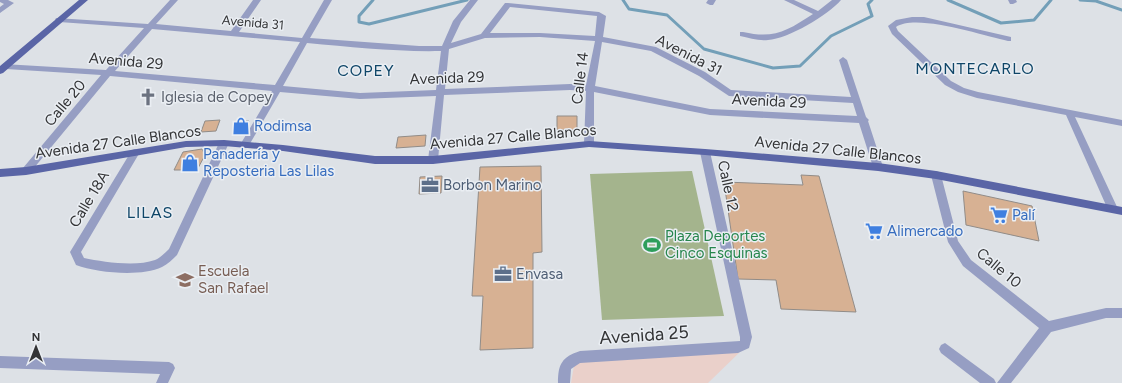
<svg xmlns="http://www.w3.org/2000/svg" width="1122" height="383" viewBox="0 0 1122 383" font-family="Figtree,sans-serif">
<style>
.commercial{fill:#ead0ca}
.green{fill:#a4b48d}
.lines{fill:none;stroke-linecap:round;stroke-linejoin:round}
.stream{stroke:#739fb8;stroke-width:3}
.building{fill:#d7b193;stroke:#918c88}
.minor{fill:#969ec3;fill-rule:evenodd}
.major{fill:#5a65a6;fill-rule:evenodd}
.labels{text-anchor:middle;stroke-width:3;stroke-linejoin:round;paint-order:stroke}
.far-street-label{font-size:13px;fill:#333436;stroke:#eaeef3}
.street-label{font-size:15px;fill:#333436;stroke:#eaeef3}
.worship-label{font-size:15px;fill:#5b616d;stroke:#eaeef3;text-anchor:start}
.shop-label{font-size:15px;fill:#366cbe;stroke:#eaeef3;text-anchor:start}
.service-label{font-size:15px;fill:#4e5e75;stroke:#eaeef3;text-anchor:start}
.leisure-label{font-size:15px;fill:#27864d;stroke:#eaeef3;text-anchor:start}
.education-label{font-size:15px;fill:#785e54;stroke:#eaeef3;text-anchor:start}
.neighbourhood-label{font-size:16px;letter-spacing:1px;fill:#0f4668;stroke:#eaeef3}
.near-street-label{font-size:18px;fill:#333436;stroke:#eaeef3}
</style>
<rect width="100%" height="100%" fill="#dde1e6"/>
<!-- commercial -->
<path class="commercial" d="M744 348 708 383H571L576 354Z"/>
<!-- green -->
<path class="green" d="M692 171 724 316 602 320 590 174Z"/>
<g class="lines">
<!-- stream -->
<path class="stream" d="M373 0 359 16V22L369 24 467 0
M623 0 629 9 667 15 704 49 773 68 800 66 831 36 872 16 868 4 872 0
M948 0 1001 23 1034 20 1051 0
M1080 0 1096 1 1122 10"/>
</g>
<!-- building -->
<path class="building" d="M557 116H577V130H557Z
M220 120 216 131 201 132 205 121Z
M238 121H249L245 130H233Z
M426 135 425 146 396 148 398 137Z
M202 149 205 155 197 170H174L183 152Z
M541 166 542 252 533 253V348L480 350 483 296H472L480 167Z
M801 175 819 176 856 312 781 309 776 280 738 279 724 182 803 185Z
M442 176 441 193 419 194 420 177Z
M963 191 1032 206 1039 241 966 225Z"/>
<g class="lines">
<!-- minor -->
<path class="minor" d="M0 0H8L14 3 0 13V7L4 4 0 2Z
M170 0H178L156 24 231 31 253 0H261L239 32 302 38 324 0H332L310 38 419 46H442L453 21 470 0H478L461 22 451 43 481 34 505 3H508L599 12 606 16 603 37 656 47 705 72 731 90 851 97 839 60 843 57 847 60 866 117 869 120 868 121 883 167 881 170H875L873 167 859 123 710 115 594 92V144L589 147 584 144 586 91 570 90 444 95 438 160 433 164 428 160 436 96 360 99 280 92 248 147 245 148 240 145 272 91 110 76 29 174H23L21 171 23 168 101 75 6 69 3 68 2 66 3 64 106 70 144 28 59 22 55 20 56 18 148 24ZM510 7 597 16 595 36 540 33H490ZM152 29 300 42 275 85 115 71ZM540 37 595 41 586 85 570 84 445 89 449 49 485 38ZM602 42 651 51 699 76 729 96 853 103 857 116 710 109 595 86ZM307 43C352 47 396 52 441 51L436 90 360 93 283 86Z
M708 0H716L713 5H710L706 3Z
M784 0H794L818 11 832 0H841C828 15 788 39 768 40 759 41 749 38 740 36V32H743C774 39 787 31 813 14Z
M1008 0H1016L1017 2 1013 4H1010Z
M912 17H924L1011 37V41H1008C984 36 916 13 896 27L898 31 951 81 964 88 978 92 1122 120V126L1075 117 1118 209 1117 212H1109L1066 115 977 98 958 92 945 85 892 34 888 26 896 20Z
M224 140 229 143 177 255C172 260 168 264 162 267 141 277 98 273 76 265L70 252 132 150 135 149 140 152 81 252 84 258C103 262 136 267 155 260 160 258 165 253 169 249L219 143Z
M705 149 710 152 752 337 749 348 738 353 580 363 571 369 570 383H558C558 364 562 357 580 351L740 341V337L700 152Z
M936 171 939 172 941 175 958 241 971 260 1049 321 1106 308H1122V318H1106L1051 332 1011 383H997L1039 328 963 266 948 242 931 175 933 172Z
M945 343 994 379 996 383H980L941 353 939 349 941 345Z
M0 356 169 362 173 364 175 368 168 383H156L160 374 0 368Z"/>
<!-- major -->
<path class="major" d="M79 0H88L3 73 0 74V66Z
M224 140 283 145 375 156H433L589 141 705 149 878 163 936 171 1122 207V215L936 179 878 171 705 155 589 147 433 164H375L283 151 224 146 186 147 26 175 0 177V169L26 167 186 141Z"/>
</g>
<!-- icons -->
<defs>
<g id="church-bare" transform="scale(1.38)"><path d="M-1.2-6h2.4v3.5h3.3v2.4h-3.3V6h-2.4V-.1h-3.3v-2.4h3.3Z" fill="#6b7280" stroke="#eaeef3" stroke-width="2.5" paint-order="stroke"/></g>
<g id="shop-bare" transform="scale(1.38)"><path d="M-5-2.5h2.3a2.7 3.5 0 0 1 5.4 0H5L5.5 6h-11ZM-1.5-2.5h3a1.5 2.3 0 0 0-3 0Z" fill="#3f7fe0" stroke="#eaeef3" stroke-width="2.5" paint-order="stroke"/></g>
<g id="office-bare" transform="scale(1.38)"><path d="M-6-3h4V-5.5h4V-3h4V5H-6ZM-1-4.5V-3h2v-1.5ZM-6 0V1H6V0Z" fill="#5c6f8a" stroke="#eaeef3" stroke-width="2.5" paint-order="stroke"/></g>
<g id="supermarket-bare" transform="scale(1.38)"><path d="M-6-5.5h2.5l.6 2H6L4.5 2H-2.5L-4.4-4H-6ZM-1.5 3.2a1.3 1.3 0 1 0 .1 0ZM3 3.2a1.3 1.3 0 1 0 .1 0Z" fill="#3f7fe0" stroke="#eaeef3" stroke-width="2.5" paint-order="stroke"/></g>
<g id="stadium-bare" transform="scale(1.38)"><path d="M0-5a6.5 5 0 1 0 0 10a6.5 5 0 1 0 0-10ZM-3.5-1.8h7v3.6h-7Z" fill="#2e9e5b" stroke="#eaeef3" stroke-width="2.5" paint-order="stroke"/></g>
<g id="school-bare" transform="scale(1.38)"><path d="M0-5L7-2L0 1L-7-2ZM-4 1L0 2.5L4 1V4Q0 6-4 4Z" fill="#8d6e63" stroke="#eaeef3" stroke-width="2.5" paint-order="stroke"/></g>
</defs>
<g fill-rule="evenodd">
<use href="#church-bare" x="148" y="97"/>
<use href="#shop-bare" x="241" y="126"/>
<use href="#shop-bare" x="190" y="163"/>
<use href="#office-bare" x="430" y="185"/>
<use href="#supermarket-bare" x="999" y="215"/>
<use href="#supermarket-bare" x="874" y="231"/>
<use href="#stadium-bare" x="652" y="245"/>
<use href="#office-bare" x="503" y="274"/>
<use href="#school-bare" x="185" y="280"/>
</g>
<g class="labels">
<!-- far-street labels -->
<g class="far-street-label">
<text transform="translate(253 22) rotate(5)" y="5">Avenida 31</text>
</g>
<!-- street labels -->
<g class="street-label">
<text transform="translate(689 55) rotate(27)" y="5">Avenida 31</text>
<text transform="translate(126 61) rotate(5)" y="5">Avenida 29</text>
<text transform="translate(447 78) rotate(-2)" y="5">Avenida 29</text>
<text transform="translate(580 78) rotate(-83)" y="5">Calle 14</text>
<text transform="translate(769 101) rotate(3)" y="5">Avenida 29</text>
<text transform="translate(65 103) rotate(-50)" y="5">Calle 20</text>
<text transform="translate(513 137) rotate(-5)" y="5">Avenida 27 Calle Blancos</text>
<text transform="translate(118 142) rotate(-8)" y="5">Avenida 27 Calle Blancos</text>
<text transform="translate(838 150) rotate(6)" y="5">Avenida 27 Calle Blancos</text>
<text transform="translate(728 186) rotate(78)" y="5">Calle 12</text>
<text transform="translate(89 199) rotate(-59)" y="5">Calle 18A</text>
<text transform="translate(999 268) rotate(40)" y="5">Calle 10</text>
</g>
<!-- worship labels -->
<g class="worship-label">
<text x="161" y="102">Iglesia de Copey</text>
</g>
<!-- shop labels -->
<g class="shop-label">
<text x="254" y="131">Rodimsa</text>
<text x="203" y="159">Panadería y<tspan x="203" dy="17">Reposteria Las Lilas</tspan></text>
<text x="1012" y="220">Palí</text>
<text x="887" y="236">Alimercado</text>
</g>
<!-- service labels -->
<g class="service-label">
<text x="443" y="190">Borbon Marino</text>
<text x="516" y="279">Envasa</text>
</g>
<!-- leisure labels -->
<g class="leisure-label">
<text x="665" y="241">Plaza Deportes<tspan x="665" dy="17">Cinco Esquinas</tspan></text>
</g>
<!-- education labels -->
<g class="education-label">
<text x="198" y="276">Escuela<tspan x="198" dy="17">San Rafael</tspan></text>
</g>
<!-- neighbourhood labels -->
<g class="neighbourhood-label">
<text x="975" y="74">MONTECARLO</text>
<text x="366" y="76">COPEY</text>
<text x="150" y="218">LILAS</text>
</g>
<!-- near-street labels -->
<g class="near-street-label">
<text transform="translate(644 335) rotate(-4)" y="6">Avenida 25</text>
</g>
</g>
<!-- north arrow -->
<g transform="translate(36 347)" stroke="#eaeef3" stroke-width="3" paint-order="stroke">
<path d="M0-3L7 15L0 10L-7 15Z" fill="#333436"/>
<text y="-6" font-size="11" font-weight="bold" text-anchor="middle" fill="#333436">N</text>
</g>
</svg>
